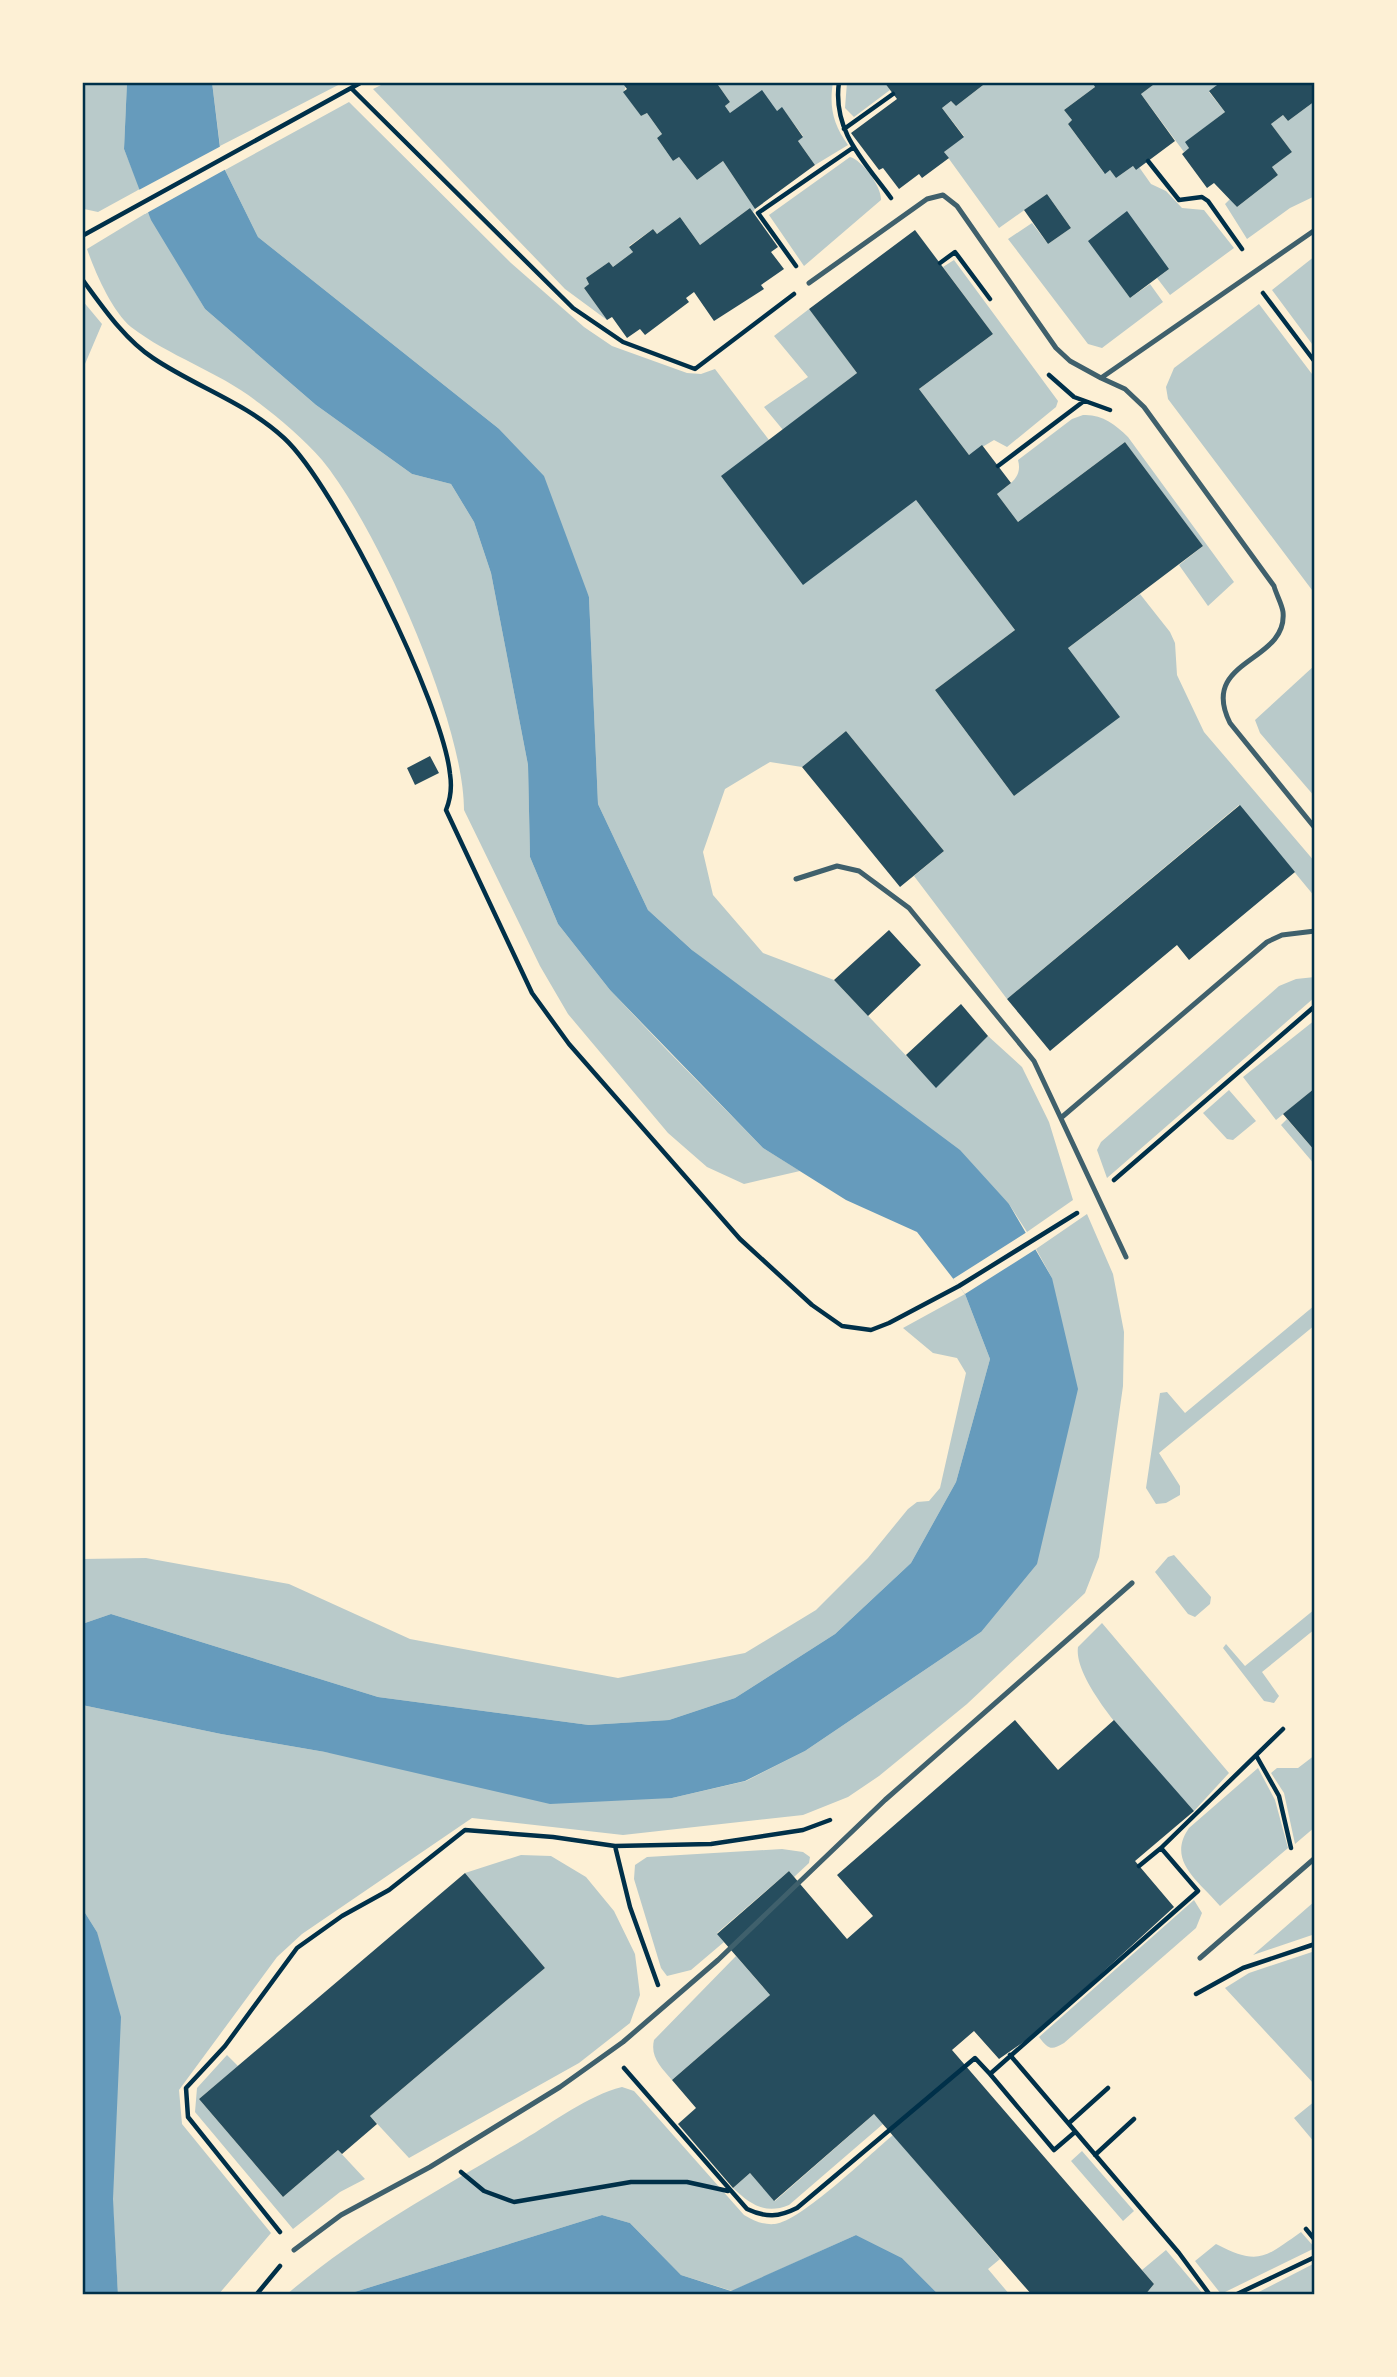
<svg xmlns="http://www.w3.org/2000/svg" width="1397" height="2377" viewBox="0 0 1397 2377" font-family="'Roboto Condensed',sans-serif">
<style>
.green{fill:#b9caca}
.water{fill:#669bbc}
.pier{fill:#fdf0d5}
.building{fill:#264d5e}
.lines{fill:none;stroke-linecap:round;stroke-linejoin:round}
.path{stroke:#003049;stroke-width:4.5}
.service{stroke:#3f606c;stroke-width:5}
.neatline{fill:none;stroke:#003049;stroke-width:2.5}
</style>
<rect width="100%" height="100%" fill="#fdf0d5"/>
<!-- green -->
<path class="green" d="M82 82H127L124 149 140 189 98 212 84 209Z
M212 82H344L220 146Z
M387 82H627L624 92 641 116 647 113 662 134 657 138 673 161 679 157 697 180 723 161 755 209 753 212 750 208 700 245 680 217 657 234 653 229 629 246 633 252 613 267 609 262 586 278 589 284 584 288 607 320 565 289 373 89Z
M716 82H833C829 107 833 124 848 145L815 165 798 141 803 136 782 108 777 111 730 113 725 106 730 102Z
M847 82H884L890 90 854 117 845 108Z
M987 82H1092L1095 87 1064 110 1072 120 1068 124 1104 173 1110 170 1116 178 1133 166 1136 170 1139 167 1151 184 1166 191 1182 208 1204 210 1234 248 1170 295 1157 278 1169 269 1089 241 1130 298 1150 284 1163 302 1102 348 1088 344 1008 239 1032 223 1048 244 1071 228 1047 194 999 228 944 152 964 136 942 108 951 101 956 106Z
M1157 82H1221L1209 92 1225 112 1186 142 1189 148 1184 152 1141 94Z
M1315 101V196L1290 208 1247 239 1225 204 1230 199 1237 207 1278 175 1272 167 1292 152 1271 124 1283 115 1288 121Z
M349 102 511 263 584 327 612 346 687 373 701 374 715 369 769 440 916 500 1015 630 935 690 1014 796 1119 717 1068 648 1140 594 1170 632 1175 643 1177 675 1204 732 1315 862V897L1239 805 1007 999 914 876 944 851 846 731 802 767 770 762 725 789 703 852 713 895 763 953 834 980 936 1087 988 1036 1022 1067 1049 1122 1073 1200 1027 1232 1009 1204 692 950 648 910 598 804 589 597 498 428 258 237 225 170Z
M850 157C862 160 882 187 881 200L804 266 769 215Z
M148 212 205 309 316 405 412 474 451 484 474 522 491 573 528 765 530 857 558 924 610 990 667 1050 763 1148 800 1171 744 1184 707 1167 668 1133 568 1014 540 966 464 810C464 722 378 528 322 460 305 440 280 419 259 403 220 372 170 357 131 327 112 311 95 272 87 249Z
M1315 256V348L1272 290Z
M954 260 1058 401 1056 407 1007 447 994 440 969 455 919 389 993 334 943 267Z
M82 300 102 324 82 371Z
M1259 304 1315 378V594L1168 399 1166 387 1174 368Z
M809 309 857 373 783 430 764 407 808 377 774 336Z
M1083 415C1102 414 1115 424 1128 437L1234 582 1208 606 1179 565 1203 546 1125 442 1018 522 997 494C1009 484 1023 478 1018 460L1072 419Z
M1315 665V797L1260 733 1255 720Z
M1315 977V997L1107 1178 1097 1150 1101 1142 1279 986 1296 979Z
M1315 1020V1088L1276 1120 1243 1077Z
M1229 1090 1256 1121 1233 1140 1227 1139 1203 1113Z
M1287 1119 1315 1151V1165L1281 1125Z
M1087 1214 1113 1274 1124 1332 1123 1386 1099 1557 1085 1593 967 1704 879 1776 848 1797 803 1815 623 1835 472 1818 302 1934 277 1957 179 2090 182 2124 271 2233 218 2295H118L97 1932 82 1908V1705L221 1734 325 1752 672 1798 746 1781 805 1751 981 1632 1052 1278 1036 1249Z
M965 1294 990 1359 956 1482 911 1563 835 1634 735 1698 669 1720 589 1725 378 1697 111 1614 82 1624V1559L146 1558 289 1584 410 1639 618 1678 745 1653 816 1610 868 1558 908 1509 917 1502 929 1501 940 1488 966 1373 957 1358 933 1353 903 1328Z
M1315 1305V1325L1159 1453 1180 1486V1495L1166 1503 1156 1504 1146 1488 1160 1393 1167 1392 1185 1413Z
M1174 1555 1211 1597 1210 1604 1195 1617 1188 1614 1155 1572 1168 1557Z
M1315 1609V1629L1262 1672 1279 1696 1274 1703 1264 1701 1223 1648 1226 1644 1245 1666Z
M1102 1623 1229 1773 1194 1811C1165 1778 1072 1688 1078 1647Z
M1315 1755V1827L1295 1844 1284 1793 1271 1773 1277 1768H1298Z
M1258 1768 1275 1800 1288 1848 1220 1906C1199 1881 1166 1861 1189 1828Z
M782 1849 803 1852 810 1857 809 1863 794 1877 789 1871 717 1933 724 1942 691 1970 667 1976 661 1968 634 1879 635 1865 647 1857Z
M521 1855 551 1856 586 1877 614 1911 635 1954 640 1995 630 2023 579 2063 409 2158 370 2116 545 1968 465 1873Z
M1194 1900 1202 1913 1196 1928 1064 2043C1051 2051 1048 2049 1039 2037Z
M1315 1901V1934L1253 1955Z
M1315 1951V2085L1225 1988 1249 1973Z
M736 1956 770 1995 672 2080C661 2067 650 2057 654 2040Z
M227 2055 238 2066 199 2099 283 2197 338 2150 365 2179 340 2192 293 2229 195 2112 197 2088Z
M622 2087 634 2091 643 2101 744 2215C754 2221 763 2225 775 2224 801 2221 869 2155 893 2135L1000 2259 988 2269 1010 2295H939L902 2258 856 2235 732 2291 681 2275 630 2223 602 2215 345 2295H286C358 2233 442 2188 523 2140 555 2121 587 2096 622 2087Z
M1315 2101V2143L1294 2118Z
M874 2114 883 2124 789 2205C765 2215 750 2204 733 2188L750 2173 775 2201Z
M1082 2151 1134 2211 1123 2221 1071 2161Z
M1301 2232 1315 2248 1221 2294 1195 2261 1216 2244C1259 2266 1264 2258 1301 2232Z
M1166 2250 1204 2295H1145L1154 2284 1142 2270Z
M1315 2263V2295H1253Z"/>
<!-- water -->
<path class="water" d="M127 82H212L222 164 258 237 498 428 544 476 589 597 598 804 648 910 692 950 960 1150 1009 1204 1052 1278 1078 1389 1037 1564 981 1632 805 1751 745 1781 672 1798 550 1804 325 1752 221 1734 82 1705V1624L111 1614 378 1697 589 1725 669 1720 735 1698 835 1634 911 1563 956 1482 990 1359 965 1294 917 1232 846 1200 763 1148 610 990 558 924 530 857 528 765 491 573 474 522 451 484 412 474 316 405 205 309 151 220 124 149Z
M82 1908 97 1932 121 2017 113 2199 118 2295H82Z
M602 2215 630 2223 681 2275 731 2291 856 2235 902 2258 939 2295H345Z"/>
<!-- pier -->
<path class="pier" d="M223 145 228 168 145 214 137 191Z
M1027 1232 1036 1249 965 1294 953 1279Z"/>
<!-- building -->
<path class="building" d="M627 82H716L730 102 725 106 730 113 762 90 777 111 782 107 803 137 798 141 815 165 755 209 723 161 697 180 679 157 673 161 657 138 662 134 647 113 641 116 623 92 627 89 624 85Z
M884 82H987L956 106 951 101 942 108 964 137 944 152 949 158 922 178 919 174 899 189 883 168 879 170 851 133 897 99Z
M1092 82H1157L1141 94 1175 141 1136 170 1133 166 1116 178 1110 170 1105 174 1068 124 1072 120 1064 110 1095 87Z
M1221 82H1315V101L1288 121 1283 115 1271 124 1292 152 1272 167 1278 175 1237 207 1214 183 1207 188 1182 154 1189 148 1185 142 1225 112 1209 91Z
M1047 194 1071 228 1048 244 1024 210Z
M750 208 778 247 771 252 784 269 761 285 764 289 714 321 694 292 686 298 689 302 645 335 640 329 627 338 612 317 607 320 584 288 589 284 586 278 609 262 613 267 633 252 629 247 653 229 657 234 680 217 700 245Z
M1127 211 1169 269 1130 298 1088 241Z
M915 230 993 334 919 389 969 455 982 445 1011 483 997 494 1018 522 1125 442 1203 546 1068 648 1120 717 1014 796 935 690 1015 630 916 500 803 585 721 476 857 373 809 309Z
M846 731 944 851 900 887 802 767Z
M430 756 439 773 415 785 407 768Z
M1240 805 1295 872 1189 960 1177 945 1050 1051 1007 999Z
M889 930 921 965 868 1016 834 980Z
M961 1004 988 1036 936 1088 906 1055Z
M1315 1088V1151L1283 1114Z
M1015 1720 1058 1770 1114 1720 1194 1811 1135 1861 1174 1907 1035 2034 999 2059 974 2031 952 2050 1154 2284 1145 2295H1032L874 2114 774 2201 750 2173 733 2188 678 2124 696 2108 672 2080 770 1995 717 1934 789 1871 847 1939 873 1916 837 1875Z
M465 1873 545 1968 370 2116 377 2124 342 2154 338 2150 283 2197 199 2099Z"/>
<g class="lines">
<!-- path -->
<path class="path" d="M839 82C832 131 864 161 891 198
M351 88 573 308 623 342 695 369 794 294
M844 129 893 94
M1148 161 1179 200 1202 197 1208 201 1242 249
M82 236 362 82
M940 263 955 252 990 299
M796 266 758 213 854 147
M82 279C102 306 124 339 153 358 196 387 245 402 284 438 335 485 443 704 450 774 452 787 451 798 446 810L532 993 569 1044 740 1239 812 1305 842 1326 871 1330 889 1323 959 1286 1077 1213
M1263 293 1315 362
M1049 375 1074 397 1110 410
M998 466 1084 401
M1114 1180 1315 1006
M1257 1757 1279 1796 1291 1848
M615 1846 630 1907 658 1985
M1139 1866 1161 1848
M1196 1994 1243 1968 1315 1944
M1010 2055 1179 2253 1210 2295
M624 2068 747 2209C766 2218 779 2217 797 2208L975 2058 990 2074 1198 1891 1161 1848 1283 1729
M990 2074 1054 2150 1075 2132
M1069 2123 1108 2088
M1095 2155 1134 2119
M461 2172 484 2191 514 2202 631 2182H687L728 2191
M1306 2229 1315 2240
M280 2232 188 2117 186 2088 225 2046 297 1948 342 1916 389 1890 465 1830 553 1837 615 1846 711 1844 803 1830 830 1820
M256 2295 280 2266
M1235 2295 1315 2257"/>
<!-- service -->
<path class="service" d="M1315 230 1101 378 1125 389 1144 407 1274 586C1276 594 1282 604 1283 612 1288 663 1198 659 1230 723L1315 828
M809 283 927 199 943 195 957 206 1056 348 1070 361 1101 378
M796 879 837 866 859 871 909 908 1034 1061 1126 1257
M1062 1117 1267 942 1282 935 1315 931
M1200 1958 1315 1858
M294 2250 341 2215 430 2167 560 2087 623 2042 718 1960 885 1800 1132 1583"/>
</g>
<!-- border -->
<rect width="1397" height="2377" fill="none" stroke="#fdf0d5" stroke-width="168"/>
<rect x="84" y="84" width="1229" height="2209" class="neatline"/>
</svg>
